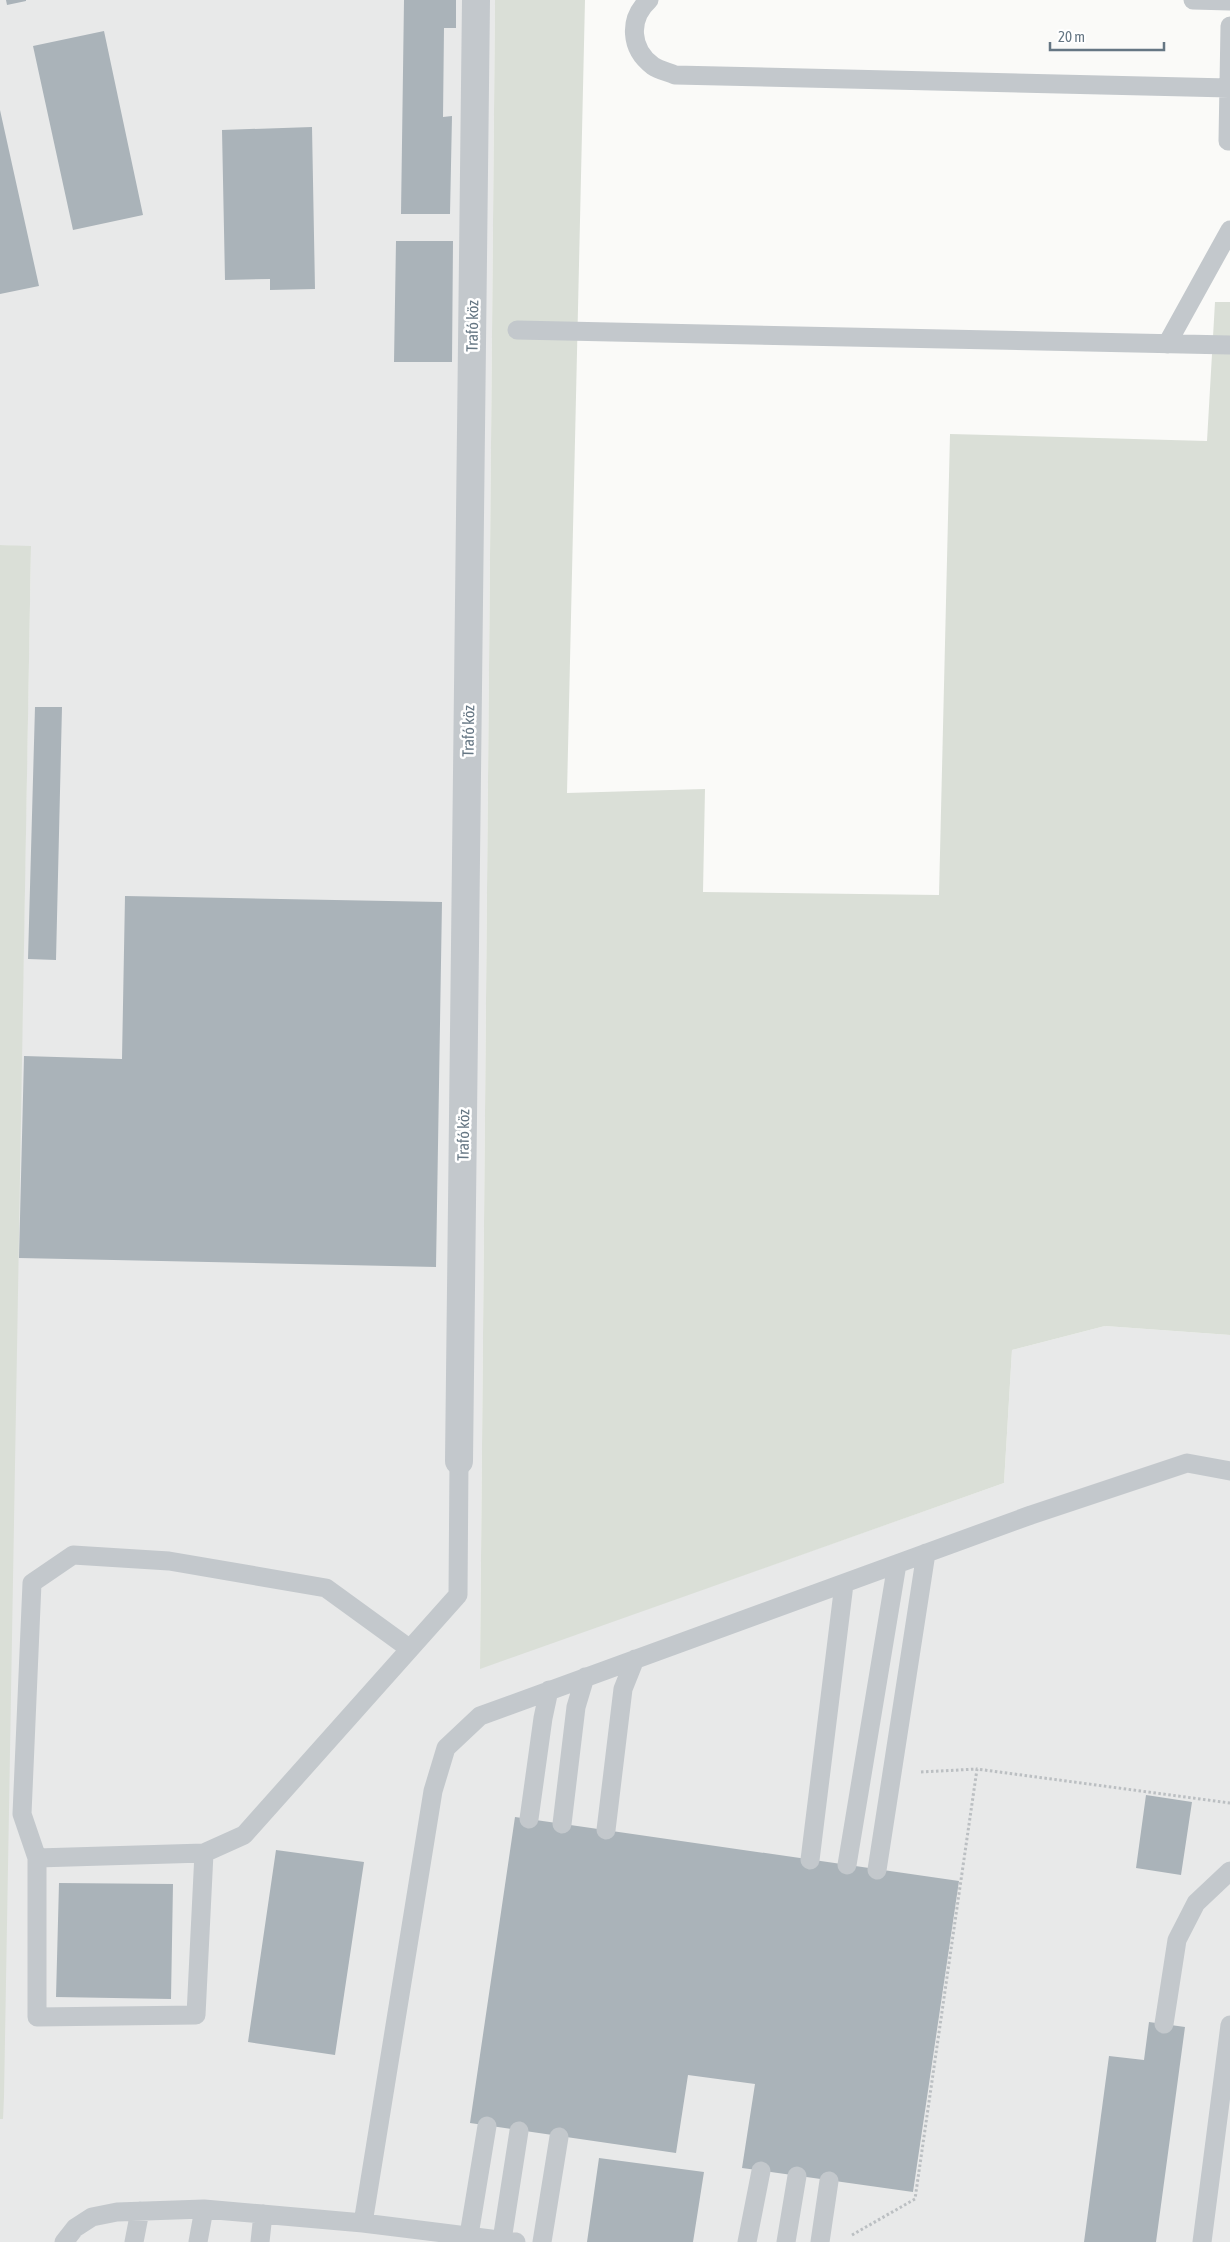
<svg xmlns="http://www.w3.org/2000/svg" width="1230" height="2242" viewBox="0 0 1230 2242" font-family="'Asap Condensed',sans-serif">
<style>
.built{fill:#e8e9e9}
.green{fill:#dadfd7}
.building{fill:#aab3b9}
.lines{fill:none;stroke-linecap:round;stroke-linejoin:round}
.path{stroke:#bbbfc2;stroke-width:3;stroke-dasharray:2.5 2.5;stroke-linecap:butt}
.lane{stroke:#c3c8cc;stroke-width:19}
.street{stroke:#c3c8cc;stroke-width:28}
.labels{text-anchor:middle;stroke-width:5;stroke-linejoin:round;paint-order:stroke}
.street-label{font-size:16px;fill:#657683;stroke:#fff}
</style>
<rect width="100%" height="100%" fill="#fafaf8"/>
<!-- built -->
<path class="built" d="M0 0H495L480 1668 1004 1483 1012 1350 1105 1326 1230 1335V2242H0V2119H2L31 547 0 545Z"/>
<!-- green -->
<path class="green" d="M495 0H585L567 793 705 789 703 892 939 895 950 434 1207 441 1215 302H1230V1335L1105 1326 1012 1350 1004 1483 480 1669Z
M0 545 31 546 4 2097 3 2119H0Z"/>
<!-- building -->
<path class="building" d="M6 0H26V1L7 5Z
M404 0H456V28H444L443 117 452 116 450 214H401Z
M104 31 143 215 73 230 33 46Z
M0 110 39 286 0 294Z
M312 127 315 289 270 290V279L225 280 222 130Z
M396 241H453L452 362H394Z
M35 707H62L56 960 28 959Z
M125 896 442 902 436 1267 19 1258 24 1056 122 1059Z
M1146 1795 1192 1802 1181 1875 1136 1868Z
M515 1817 959 1881 913 2192 742 2168 755 2084 688 2075 676 2153 470 2123Z
M276 1850 364 1862 335 2055 248 2042Z
M59 1883 173 1884 171 1999 56 1997Z
M1149 2022 1185 2027 1156 2242H1084L1109 2056 1144 2060Z
M599 2158 704 2172 693 2242H587Z"/>
<g class="lines">
<!-- path -->
<path class="path" d="M921 1772 977 1769
M852 2235 915 2199 977 1769 1230 1803"/>
<!-- lane -->
<path class="lane" d="M649 0C628 19 630 49 653 66 659 70 668 72 675 75L1229 88
M1193 0 1230 1
M1230 26 1228 141H1230
M517 330 1230 345
M1167 344 1230 230
M529 1819 543 1718 549 1690
M562 1824 576 1707 585 1677
M606 1830 623 1689 635 1659
M204 1853 196 2015 37 2017V1858L204 1853 244 1835 458 1595 459 1461
M37 1858 22 1814 32 1583 73 1555 169 1561 326 1588 410 1649
M810 1860 844 1584
M847 1865 897 1564
M877 1870 926 1553
M1164 2024 1177 1940 1196 1903 1230 1871
M363 2223 516 2242
M469 2235 487 2126
M502 2240 519 2131
M64 2242 75 2228 92 2217 117 2212 204 2209 363 2223 433 1791 446 1748 480 1716 1031 1515 1187 1463 1230 1471
M134 2242 140 2211
M198 2242 204 2209
M260 2242 263 2214
M542 2242 559 2137
M747 2242 761 2171
M786 2242 797 2176
M820 2242 829 2181
M1202 2242 1230 2025"/>
<!-- street -->
<path class="street" d="M459 1461 476 0"/>
</g>
<g class="labels">
<!-- street labels -->
<g class="street-label">
<text transform="translate(472 326) rotate(-89)" y="6">Trafó köz</text>
<text transform="translate(468 731) rotate(-89)" y="6">Trafó köz</text>
<text transform="translate(463 1135) rotate(-89)" y="6">Trafó köz</text>
</g>
</g>
<!-- scale -->
<path d="M1050 42v8h114v-8" fill="none" stroke="#657683" stroke-width="2.5"/>
<text x="1058" y="42" font-size="15" fill="#657683" stroke="#ffffff" stroke-width="4" paint-order="stroke">20 m</text>
</svg>
